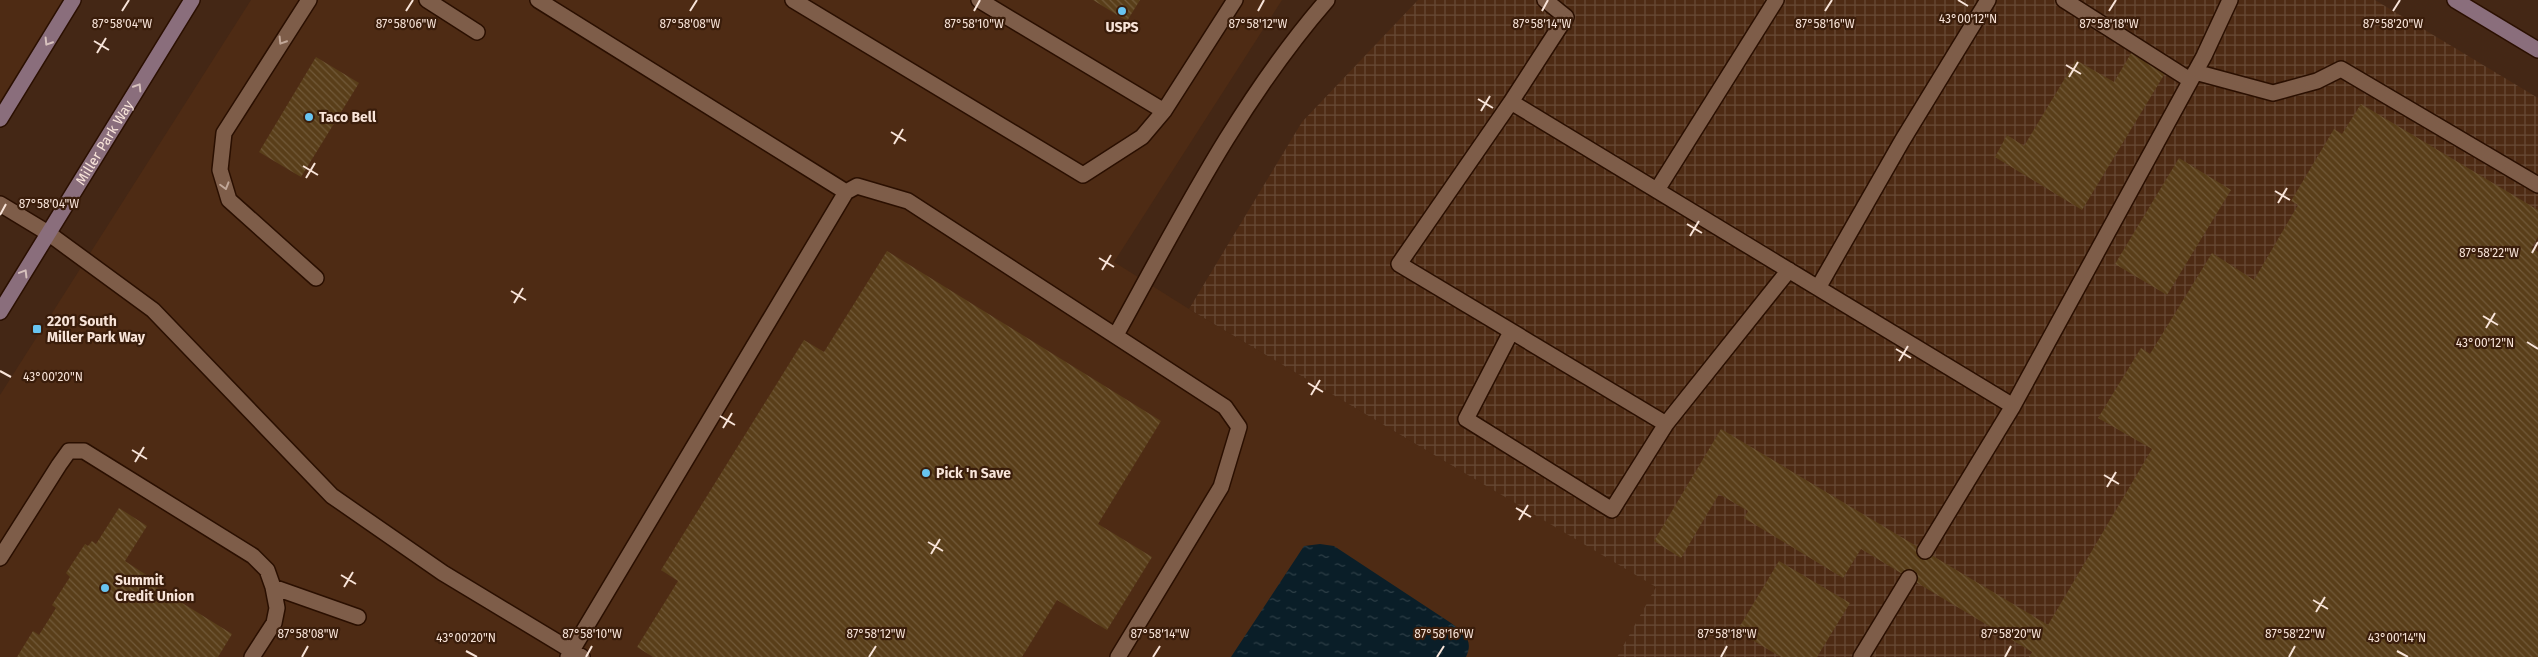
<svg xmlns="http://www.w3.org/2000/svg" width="2538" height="657" viewBox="0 0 2538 657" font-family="'Fira Sans',sans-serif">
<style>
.built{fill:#4e2b14}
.industrial{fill:url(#industrial-grid)}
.water{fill:url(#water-ripples)}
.building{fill:url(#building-back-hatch)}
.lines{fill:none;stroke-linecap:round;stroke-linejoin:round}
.lane-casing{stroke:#2a0f00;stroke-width:18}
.secondary-casing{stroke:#2a0f00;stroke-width:18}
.lane{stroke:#7e5d49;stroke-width:15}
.secondary{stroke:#8a6e7c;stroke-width:15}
.oneway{stroke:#c1a798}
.oneway2{stroke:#d7c1bd}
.ticks{fill:none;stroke:#f8e4d9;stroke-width:2}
.poi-dot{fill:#68c4f0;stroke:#3a1d0b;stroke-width:2}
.labels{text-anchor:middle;stroke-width:4.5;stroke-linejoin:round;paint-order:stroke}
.poi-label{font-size:14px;font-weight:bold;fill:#f8e4d9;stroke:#3a1d0b;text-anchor:start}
.street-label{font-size:14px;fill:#f8e4d9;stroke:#3a1d0b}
.ticks-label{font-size:12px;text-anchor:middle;fill:#f8e4d9;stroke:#3a1d0b;stroke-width:4.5;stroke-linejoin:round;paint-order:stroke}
</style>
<defs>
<pattern id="industrial-grid" width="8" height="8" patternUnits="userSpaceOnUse" patternTransform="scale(1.25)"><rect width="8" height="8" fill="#4e2b14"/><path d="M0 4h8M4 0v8" fill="none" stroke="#684a36"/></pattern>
<pattern id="water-ripples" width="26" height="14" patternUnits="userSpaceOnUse" patternTransform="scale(1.25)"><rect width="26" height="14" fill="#0a1e28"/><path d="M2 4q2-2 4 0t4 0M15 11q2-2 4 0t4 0" fill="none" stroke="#2e3f47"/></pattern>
<pattern id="building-back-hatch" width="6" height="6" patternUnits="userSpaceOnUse" patternTransform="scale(1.25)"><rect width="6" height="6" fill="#593e19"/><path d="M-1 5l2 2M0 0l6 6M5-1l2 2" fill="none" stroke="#725a3a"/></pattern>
</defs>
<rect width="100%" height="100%" fill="#442715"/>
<!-- built -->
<path class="built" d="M0 0H73L0 119Z
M251 0H1282L1114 262 1189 309 1657 587 1617 657H0V395Z"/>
<!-- industrial -->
<path class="industrial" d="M1418 0H2375L2538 98V657H1617L1656 587 1189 309 1302 122Z"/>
<!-- water -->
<path class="water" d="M1320 544 1334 546 1451 623C1464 633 1474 640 1466 657H1231L1304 546Z"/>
<!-- building -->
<path class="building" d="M1093 0H1140L1127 21Z
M2133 50 2167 70 2082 210 1995 157 2007 135 2024 146 2076 60 2114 82Z
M316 57 359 83 301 177 259 152Z
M2361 104 2538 210V237L2531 248 2538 252V657H2029L2032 652 1861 549 1843 578 1744 518 1748 511 1719 494 1681 558 1654 541 1721 429 2048 625 2152 449 2098 418 2141 348 2150 354 2212 253 2254 280 2298 205 2291 201 2334 129 2342 134Z
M2179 158 2231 190 2167 295 2115 264Z
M887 251 1161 421 1098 524 1152 557 1107 630 1057 600 1022 657H653L637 647 678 581 661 570 804 340 824 352Z
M119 508 147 526 125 561 157 582 155 586 232 634 218 657H17L33 631 39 635 56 608 52 605 70 577 66 573 85 544 88 546 92 541 96 544Z
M1779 561 1850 603 1817 657H1781L1737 631Z"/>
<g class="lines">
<!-- lane casing -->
<g class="lane-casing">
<path id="lane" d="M309 0 224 133 220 170 229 200 316 278
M427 0 477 32
M538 0 846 192 857 186 908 201 1225 407 1239 427 1221 487 1118 657
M793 0 1083 175 1142 137 1164 111 1235 0
M979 0 1164 111
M1545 0 1566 17 1511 102 2013 406 2204 56 2230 0
M2064 0 2190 80
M2195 72 2273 93 2317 81 2341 69 2538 185
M1511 102 1399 264 1666 424 1789 270
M1657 190 1776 0
M0 204 48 233 153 310 332 496 443 573 582 657
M1818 288 1902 141 1988 0
M1511 332 1466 419 1612 510 1666 424
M1116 335C1180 219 1240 100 1327 0
M1925 551 2013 406
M0 558 59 465 69 451H84L253 556 267 570 273 587 277 608 274 623 252 657
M273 587 358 617
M568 657 846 192
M1861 657 1909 578"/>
</g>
<!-- secondary casing -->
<g class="secondary-casing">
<g id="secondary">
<path d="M2455 0 2538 50"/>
<path d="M0 119 73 0"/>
<path id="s1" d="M0 312 192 0"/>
</g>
</g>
<!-- lane -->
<use href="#lane" class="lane"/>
<!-- secondary -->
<use href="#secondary" class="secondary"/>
</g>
<!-- one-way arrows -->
<defs><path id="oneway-chevron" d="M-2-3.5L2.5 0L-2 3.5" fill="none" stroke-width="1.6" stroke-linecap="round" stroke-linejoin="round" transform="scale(1.25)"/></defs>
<g class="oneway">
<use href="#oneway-chevron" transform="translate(282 41) rotate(122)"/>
<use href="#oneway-chevron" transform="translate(225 186) rotate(74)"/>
</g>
<g class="oneway2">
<use href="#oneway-chevron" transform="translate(48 42) rotate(122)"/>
<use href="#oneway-chevron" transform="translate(138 87) rotate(-58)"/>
<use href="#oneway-chevron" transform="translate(24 273) rotate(-59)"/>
</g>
<!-- ticks -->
<path class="ticks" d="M1958 0 1968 6M122 11 129 0M406 11 413 0M690 11 697 0M974 11 980 0M1258 11 1264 0M1542 11 1548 0M1825 11 1832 0M2109 11 2116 0M2393 11 2400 0M94 41 109 50M97 53 106 38M2066 65 2081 74M2069 77 2078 62M1478 99 1493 108M1481 111 1490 96M891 132 906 141M894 144 903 129M303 166 318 175M306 178 315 163M2275 191 2290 200M2278 203 2287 188M0 215 6 204M1687 224 1702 233M1690 236 1699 221M2532 253 2538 242M1099 258 1114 267M1102 270 1111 255M511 291 526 300M514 303 523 288M2483 316 2498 325M2486 328 2495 313M2527 342 2538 349M1896 349 1911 358M1899 361 1908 346M0 371 11 377M1308 383 1323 392M1311 395 1320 380M720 416 735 425M723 428 732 413M132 450 147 459M135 462 144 447M2104 475 2119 484M2107 487 2116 472M1516 508 1531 517M1519 520 1528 505M928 542 943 551M931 554 940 539M341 575 356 584M344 587 353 572M2313 600 2328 609M2316 612 2325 597M466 651 477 657M2397 651 2408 657M302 657 308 646M586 657 592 646M869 657 876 646M1153 657 1160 646M1437 657 1444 646M1721 657 1727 646M2005 657 2011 646M2289 657 2295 646"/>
<!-- markers -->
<g class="poi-dot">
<circle cx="1122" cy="11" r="5"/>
<circle cx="309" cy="117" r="5"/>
<rect x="32" y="324" width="10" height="10" rx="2.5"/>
<circle cx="926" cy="473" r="5"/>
<circle cx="105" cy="588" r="5"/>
</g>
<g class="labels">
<!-- poi labels -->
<g class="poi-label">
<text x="1122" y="32" text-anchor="middle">USPS</text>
<text x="319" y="122">Taco Bell</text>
<text x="47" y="326">2201 South<tspan x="47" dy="16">Miller Park Way</tspan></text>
<text x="936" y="478">Pick 'n Save</text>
<text x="115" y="585">Summit<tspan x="115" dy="16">Credit Union</tspan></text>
</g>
<!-- street labels -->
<g class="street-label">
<text dy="5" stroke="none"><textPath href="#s1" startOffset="199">Miller Park Way</textPath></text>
</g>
</g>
<g class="ticks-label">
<text x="1968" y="23">43°00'12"N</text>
<text x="1542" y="28">87°58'14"W</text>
<text x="122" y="28">87°58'04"W</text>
<text x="406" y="28">87°58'06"W</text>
<text x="690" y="28">87°58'08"W</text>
<text x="974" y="28">87°58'10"W</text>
<text x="1258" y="28">87°58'12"W</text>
<text x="1825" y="28">87°58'16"W</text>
<text x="2109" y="28">87°58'18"W</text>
<text x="2393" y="28">87°58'20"W</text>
<text x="49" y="208">87°58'04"W</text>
<text x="2489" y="257">87°58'22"W</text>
<text x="2485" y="347">43°00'12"N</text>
<text x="53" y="381">43°00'20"N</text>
<text x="308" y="638">87°58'08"W</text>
<text x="592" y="638">87°58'10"W</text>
<text x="876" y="638">87°58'12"W</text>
<text x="1160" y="638">87°58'14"W</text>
<text x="1444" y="638">87°58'16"W</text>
<text x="1727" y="638">87°58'18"W</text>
<text x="2011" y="638">87°58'20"W</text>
<text x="2295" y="638">87°58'22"W</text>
<text x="466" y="642">43°00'20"N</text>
<text x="2397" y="642">43°00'14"N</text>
</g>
</svg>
